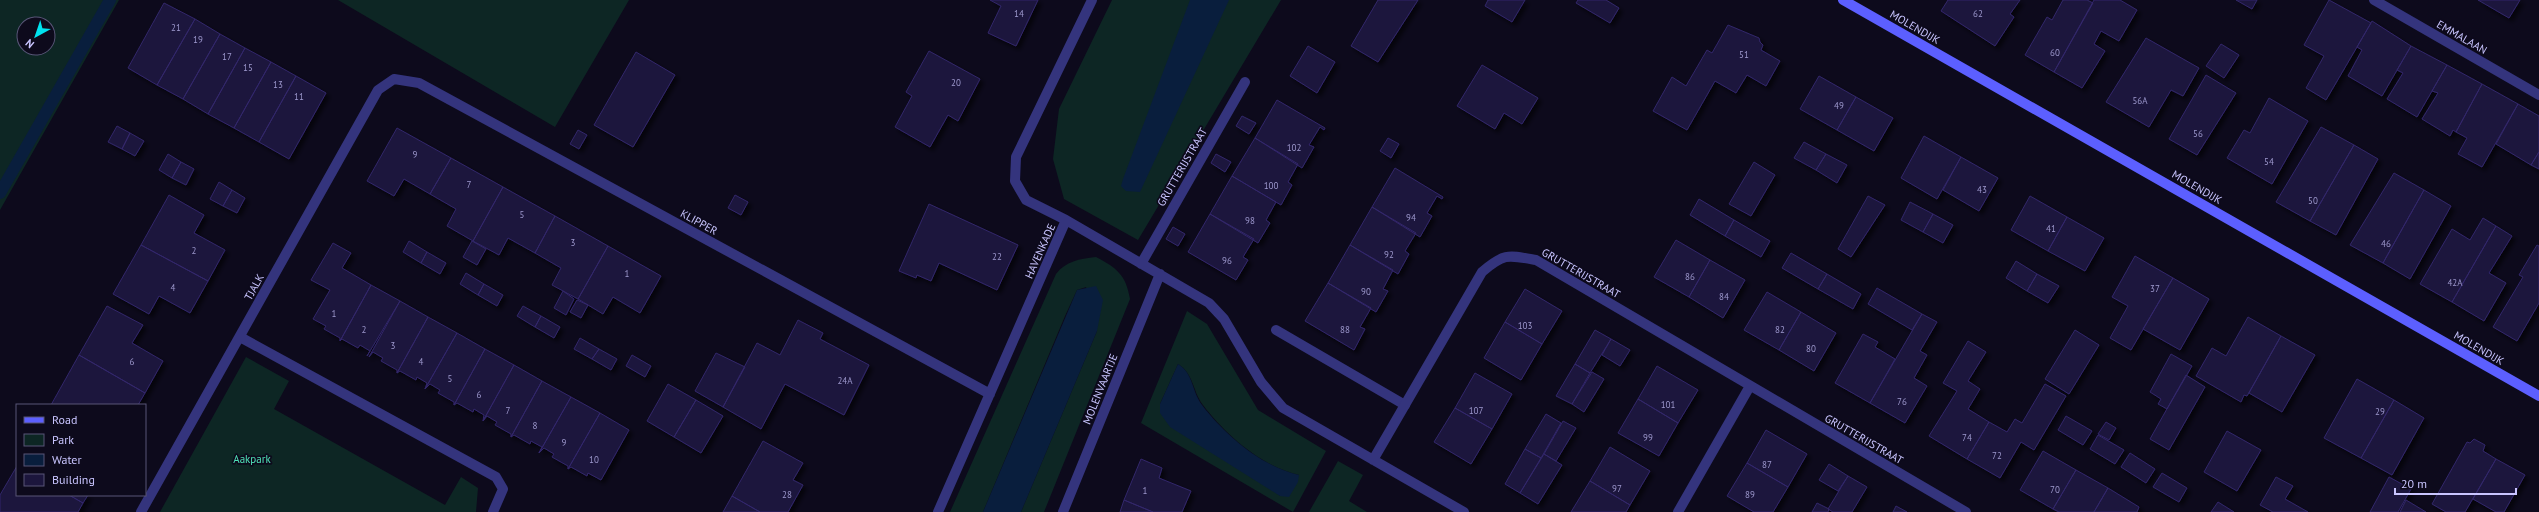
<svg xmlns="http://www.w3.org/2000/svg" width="2539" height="512" viewBox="0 0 2539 512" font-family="'PT Sans',sans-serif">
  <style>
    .green { fill: #0d2624; fill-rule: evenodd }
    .water { fill: #091e3d }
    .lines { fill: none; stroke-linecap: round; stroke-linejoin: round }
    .stream { stroke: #091e3d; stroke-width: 12 }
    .building { fill: #1c163d; stroke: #32276a; filter: url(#shadow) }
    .lane { stroke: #34347d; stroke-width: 10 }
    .street { stroke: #34347d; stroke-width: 10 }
    .secondary { stroke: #5c5fff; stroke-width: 10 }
    .labels { text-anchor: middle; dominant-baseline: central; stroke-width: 3.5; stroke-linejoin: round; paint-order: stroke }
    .number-label { font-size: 9px; fill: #9e99ce }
    .street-label { font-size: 11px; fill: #c9c5ff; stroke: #0d0a1c }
    .park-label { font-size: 11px; fill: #4fe2b7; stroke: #0d0a1c }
  </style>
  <defs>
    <filter id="shadow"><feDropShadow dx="3.5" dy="3.5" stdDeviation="2" flood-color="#0009"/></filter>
  </defs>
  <rect width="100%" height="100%" fill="#0d0a1c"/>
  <path class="green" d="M0,0H119L0,210ZM24,24H48V48H24Z
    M338,0H629L555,127Z
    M1112,0H1281L1138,240L1064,199L1053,159L1059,109Z
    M1096,257C1117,268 1126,275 1130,299L1044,512H1021L1097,331L1086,287L1077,290L1065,316L983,512H950L1056,274C1066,261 1079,259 1096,257Z
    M1187,311L1207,324L1258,410L1326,451L1293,512L1141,423ZM1178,364C1194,374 1192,390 1203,405C1225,434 1262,467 1299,475L1280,496L1160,404Z
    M246,357L289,381L274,409L445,505L461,477L478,488L476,512H160Z
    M1338,461L1363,475L1349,501L1367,512H1309Z"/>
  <path class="water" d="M1190,0H1229L1140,192L1126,191L1121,186L1123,179Z
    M1096,286L1103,300L1097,331L1021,512H983L1077,290Z
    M1178,364C1194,374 1191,390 1202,405C1224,434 1262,467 1299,475L1298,482L1289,497L1280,496L1170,427L1160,413V404Z"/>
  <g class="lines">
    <path class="stream" d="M0,193L110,0"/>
  </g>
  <path class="building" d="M990,0H1038L1016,46L988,33L1001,6Z
    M1378,0H1418L1378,62L1351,46Z
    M1488,0H1525L1512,22L1485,6Z
    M1578,0H1606L1619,8L1610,23L1576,3Z
    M1948,0H2020L2010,14L2014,17L1995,46L1941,11Z
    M2063,0H2087L2093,3L2054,72L2025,55L2047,17L2052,20Z
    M2094,0H2120L2137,10L2119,41L2101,31L2094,44L2105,51L2082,88L2054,72Z
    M2236,0H2257L2252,9Z
    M2329,0L2371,23L2326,100L2306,88L2324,56L2304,45Z
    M2478,0H2520L2509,18Z
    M164,3L195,19L157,85L128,68Z
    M195,19L220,34L183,99L157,85Z
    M2372,21L2411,46L2382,96L2348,76L2362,50L2357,47Z
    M1728,25L1759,38L1760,42L1763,45L1761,50L1780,61L1766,86L1747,75L1736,93L1715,81L1687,130L1653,111L1672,77L1686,86L1707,50L1712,53Z
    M220,34L245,48L208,114L183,99Z
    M2146,38L2199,68L2183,96L2171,90L2149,127L2106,102Z
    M2221,44L2239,55L2224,78L2206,66Z
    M1308,46L1335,62L1317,93L1290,76Z
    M2411,46L2447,65L2417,117L2387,99L2403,73L2397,70Z
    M245,48L271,62L234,128L208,114Z
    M929,51L980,79L958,121L948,115L930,147L895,127L912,96L906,92Z
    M636,52L675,75L633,147L594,125Z
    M271,62L296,76L259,142L234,128Z
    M1482,65L1538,98L1522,124L1504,113L1495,129L1457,106Z
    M2447,65L2482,84L2456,132L2453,130L2450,136L2422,119L2438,93L2432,91Z
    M2206,75L2236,93L2197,155L2169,139Z
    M296,76L326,93L289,159L259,142Z
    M1819,76L1856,97L1837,130L1800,109Z
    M2482,84L2518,104L2482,167L2458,154L2467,138L2456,132Z
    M1856,97L1893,118L1874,151L1837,130Z
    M2269,98L2308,121L2272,184L2227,158L2244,130L2250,133Z
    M1277,100L1325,128L1324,130L1320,127L1309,145L1314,147L1302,168L1255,138Z
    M2518,104L2539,116V152L2531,165L2496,144Z
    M1242,116L1256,123L1249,134L1236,126Z
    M117,126L130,133L122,149L108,142Z
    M2321,127L2354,145L2310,221L2276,202Z
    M397,128L451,158L430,194L404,179L394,196L367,181Z
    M578,130L587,135L579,149L570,144Z
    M130,133L144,141L135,156L122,149Z
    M1924,136L1961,157L1937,199L1901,178Z
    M1255,138L1298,164L1288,182L1292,185L1281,205L1232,176Z
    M1388,138L1399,144L1391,158L1380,151Z
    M1804,142L1826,154L1816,170L1794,158Z
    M2354,145L2378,159L2336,235L2310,221Z
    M2539,152V169L2531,165Z
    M168,154L181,162L172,178L159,170Z
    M1216,154L1231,162L1225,172L1211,163Z
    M1826,154L1847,165L1837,183L1816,170Z
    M1961,157L1998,178L1979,211L1943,190Z
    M451,158L503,187L473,241L447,226L456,209L430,194Z
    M181,162L194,169L186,185L172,178Z
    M1754,162L1775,175L1751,216L1729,204Z
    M1395,168L1443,197L1442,199L1437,196L1427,213L1432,216L1420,237L1372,207Z
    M2394,173L2424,190L2383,263L2350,245Z
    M1232,176L1276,202L1266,220L1270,223L1258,243L1210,214Z
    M219,182L232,190L223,206L210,199Z
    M503,187L555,216L535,253L508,238L499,255L473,241Z
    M232,190L245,198L237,213L223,206Z
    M2424,190L2451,206L2410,279L2383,263Z
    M169,195L204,215L194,233L225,250L208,281L141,245Z
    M735,195L748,202L741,215L728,208Z
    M1868,196L1885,205L1851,257L1838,249Z
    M2030,196L2067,217L2048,251L2011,230Z
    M1699,199L1734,220L1725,236L1690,215Z
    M1910,202L1933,214L1923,232L1901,220Z
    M929,204L1018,245L997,290L939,263L931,281L917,275L916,278L899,271Z
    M1372,207L1416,233L1405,251L1409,254L1398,274L1350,245Z
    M1210,214L1254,239L1243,257L1248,260L1236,280L1188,252Z
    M1933,214L1953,225L1943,243L1923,232Z
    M555,216L608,246L578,299L552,285L561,268L535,253Z
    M2067,217L2104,238L2085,271L2048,251Z
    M2483,218L2496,226L2452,302L2420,284L2452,229L2470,240Z
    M1734,220L1770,241L1761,257L1725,236Z
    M2496,226L2512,236L2489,273L2506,283L2484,321L2452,302Z
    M1173,227L1185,234L1178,246L1166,239Z
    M1676,240L1710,260L1689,297L1654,277Z
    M409,241L427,252L421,263L403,252Z
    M472,241L486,249L477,265L463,257Z
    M333,243L351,253L342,268L371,285L340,341V338L324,329L326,326L313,319L330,290L311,280Z
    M141,245L208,281L190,313L159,296L149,314L113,294Z
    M1350,245L1393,270L1383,289L1388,291L1376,312L1328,283Z
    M2537,245L2539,246V303L2517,341L2493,327L2523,277L2519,275Z
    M608,246L661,276L640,313L613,297L603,314L578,299Z
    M427,252L446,263L440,274L421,263Z
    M1791,253L1827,274L1818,289L1782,268Z
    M2135,256L2173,278L2131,350L2110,338L2128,306L2112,297Z
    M1710,260L1745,280L1723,318L1689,297Z
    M2016,261L2037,274L2027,291L2006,278Z
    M466,273L484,284L478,295L460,284Z
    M1827,274L1861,294L1853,309L1818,289Z
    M2037,274L2059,286L2048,303L2027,291Z
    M2173,278L2209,299L2180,350L2143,329Z
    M1328,283L1371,308L1360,327L1365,329L1354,350L1305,321Z
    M484,284L503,295L497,306L478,295Z
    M371,285L400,301L367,356L370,351L360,345L358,348L342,339L340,341Z
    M1877,288L1922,314L1912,330L1868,304Z
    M1525,289L1562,311L1542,344L1505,322Z
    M563,291L574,299L566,315L554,308Z
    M1767,292L1801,312L1779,350L1744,330Z
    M577,300L588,305L581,318L570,312Z
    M400,301L428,317L397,373V370L381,361L383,358L373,352L369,357Z
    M107,306L143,325L132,343L163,361L145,393L79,355Z
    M523,306L541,316L535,327L517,316Z
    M1801,312L1836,333L1814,371L1779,350Z
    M1922,314L1937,322L1920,351L1927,355L1914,378L1927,386L1905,423L1870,403Z
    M541,316L560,327L554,338L535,327Z
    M428,317L457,333L425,389L427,383L417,377L416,380L400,371L397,373Z
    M2248,317L2281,336L2247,396L2244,395L2241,402L2196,376L2212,348L2226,356Z
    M798,320L823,333L820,339L869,365L844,415L785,384L761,429L723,407L757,343L780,355Z
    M1505,322L1542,344L1521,380L1484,358Z
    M1595,330L1611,339L1590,373L1575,364Z
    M2075,330L2099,345L2069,394L2045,379Z
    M457,333L485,349L454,405V402L438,393L440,390L430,384L425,389Z
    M1863,334L1878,342L1875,347L1895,359L1870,403L1835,383Z
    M2281,336L2315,355L2282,412L2249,393Z
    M580,338L599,349L592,359L574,349Z
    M1611,339L1630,350L1620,366L1602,355Z
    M1968,341L1986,352L1968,381L1980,389L1968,409L1989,422L1967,459L1929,436L1957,391L1943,383Z
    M485,349L514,365L483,421L484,415L474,409L473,412L457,403L454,405Z
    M599,349L617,359L611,370L592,359Z
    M716,353L745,367L723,407L695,391Z
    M2171,354L2192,366L2167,409L2158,404L2161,399L2150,392Z
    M79,355L145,393L138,405H51Z
    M632,355L651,366L645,377L626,366Z
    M1575,364L1590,373L1572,404L1556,396Z
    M514,365L542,381L511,437V434L495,425L497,422L487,416L483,421Z
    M1657,366L1698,390L1678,423L1638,399Z
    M1592,372L1604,379L1584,412L1572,404Z
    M1475,373L1512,394L1492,429L1455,408Z
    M2186,375L2205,387L2169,450L2150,439Z
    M2357,379L2394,400L2361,458L2324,438Z
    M542,381L571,397L539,453L542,447L531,441L530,444L514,435L511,437Z
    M668,384L696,400L674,437L647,421Z
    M2045,384L2066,396L2034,450L2021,442L2000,478L1967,459L1989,422L2007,432L2015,419L2022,423Z
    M571,397L600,413L568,469V466L552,457L554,454L544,448L539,453Z
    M1638,399L1678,423L1659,456L1618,433Z
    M696,400L723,416L701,453L674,437Z
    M2394,400L2424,418L2392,475L2361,458Z
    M1455,408L1492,429L1471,464L1434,442Z
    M600,413L629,430L601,480L588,473L587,476L571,467L568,469Z
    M1546,414L1561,423L1541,458L1525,449Z
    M2066,416L2092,431L2083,445L2058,430Z
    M1563,421L1576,428L1556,461L1544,454Z
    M2106,422L2116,428L2109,440L2098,434Z
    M1766,430L1807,454L1788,487L1747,463Z
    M2227,431L2261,450L2237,491L2204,472Z
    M2098,435L2124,450L2115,464L2090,449Z
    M2474,439L2485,445L2483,451L2496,459L2465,512H2446L2432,504L2467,442L2470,443Z
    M763,441L803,463L793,480L803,485L788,512H760L732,496Z
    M1610,447L1650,471L1630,505L1590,481Z
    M1525,449L1541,458L1520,493L1505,484Z
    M2043,451L2076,470L2053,509L2020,490Z
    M2130,453L2155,469L2146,483L2121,467Z
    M1544,454L1562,465L1538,504L1520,493Z
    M1141,459L1162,468L1159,478L1191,491L1182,512H1153L1124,500Z
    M2496,459L2525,475L2504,512H2496L2473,499Z
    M1747,463L1788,487L1773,512H1754L1727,496Z
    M1829,464L1848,476L1838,491L1819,480Z
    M17,466V495H69L83,503L78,512H0V495Z
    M2076,470L2108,488L2094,512H2059L2053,509Z
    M2162,473L2187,488L2179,502L2153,487Z
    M1848,476L1867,487L1852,512H1833L1828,509Z
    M2276,477L2293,486L2285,499L2308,512H2273L2260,505Z
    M2389,477L2411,489L2398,512H2370Z
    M1590,481L1630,505L1626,512H1571Z
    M2108,488L2139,507L2137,512H2094Z
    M69,495H88L83,503Z
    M732,496L760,512H723Z
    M1124,500L1153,512H1120Z
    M2406,500L2426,512H2400Z
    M2218,502L2234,512H2211Z
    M1817,503L1829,509L1828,512H1812Z
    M1896,506L1907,512H1893Z"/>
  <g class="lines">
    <path class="lane" d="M1276,330L1405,405"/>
    <path class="street" d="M2374,0L2539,95
      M1066,220L1209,303L1224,319L1261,382L1283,408L1464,512
      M1141,264L1245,82
      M240,337L496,477L503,489L493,512
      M1373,460L1482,272C1504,253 1508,255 1536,260L1966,512
      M141,512L378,90L394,79L419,83L990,394
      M938,512L1066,220L1026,200L1015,181L1016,157L1092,0
      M1063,512L1160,274
      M1678,512L1750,386"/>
    <path class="secondary" d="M1843,0L2539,396"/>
  </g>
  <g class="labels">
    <g class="number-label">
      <text x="1019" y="13">14</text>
      <text x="1978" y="13">62</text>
      <text x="176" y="27">21</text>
      <text x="198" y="39">19</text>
      <text x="2055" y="52">60</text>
      <text x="1744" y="54">51</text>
      <text x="227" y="56">17</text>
      <text x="248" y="67">15</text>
      <text x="956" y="82">20</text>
      <text x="278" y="84">13</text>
      <text x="299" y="96">11</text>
      <text x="2140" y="100">56A</text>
      <text x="1839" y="105">49</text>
      <text x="2198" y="133">56</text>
      <text x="1294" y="147">102</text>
      <text x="415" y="154">9</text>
      <text x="2269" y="161">54</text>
      <text x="469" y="184">7</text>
      <text x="1271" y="185">100</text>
      <text x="1982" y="189">43</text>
      <text x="2313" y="200">50</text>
      <text x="522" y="214">5</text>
      <text x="1411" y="217">94</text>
      <text x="1250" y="220">98</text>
      <text x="2051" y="228">41</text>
      <text x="573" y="242">3</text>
      <text x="2386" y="243">46</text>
      <text x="194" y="250">2</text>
      <text x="1389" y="254">92</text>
      <text x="997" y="256">22</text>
      <text x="1227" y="260">96</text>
      <text x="627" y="273">1</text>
      <text x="1690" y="276">86</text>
      <text x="2455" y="282">42A</text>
      <text x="173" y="287">4</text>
      <text x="2155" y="288">37</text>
      <text x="1366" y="291">90</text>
      <text x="1724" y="296">84</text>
      <text x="334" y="313">1</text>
      <text x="1525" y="325">103</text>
      <text x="364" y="329">2</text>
      <text x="1345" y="329">88</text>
      <text x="1780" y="329">82</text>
      <text x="393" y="345">3</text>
      <text x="1811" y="348">80</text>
      <text x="132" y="361">6</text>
      <text x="421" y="361">4</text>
      <text x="450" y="378">5</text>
      <text x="845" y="380">24A</text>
      <text x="479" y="394">6</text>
      <text x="1902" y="401">76</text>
      <text x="1668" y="404">101</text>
      <text x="508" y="410">7</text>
      <text x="1476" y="410">107</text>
      <text x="2380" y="411">29</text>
      <text x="535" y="425">8</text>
      <text x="1648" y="437">99</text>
      <text x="1967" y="437">74</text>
      <text x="564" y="442">9</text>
      <text x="1997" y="455">72</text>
      <text x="594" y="459">10</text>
      <text x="1767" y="464">87</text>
      <text x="1617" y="488">97</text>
      <text x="2055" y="489">70</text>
      <text x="1145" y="490">1</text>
      <text x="787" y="494">28</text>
      <text x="1750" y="494">89</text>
    </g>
    <g class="street-label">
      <text transform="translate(1915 27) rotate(30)">MOLENDIJK</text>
      <text transform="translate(2462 37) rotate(30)">EMMALAAN</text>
      <text transform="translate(1182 167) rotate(-60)">GRUTTERIJSTRAAT</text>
      <text transform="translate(2197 187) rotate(30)">MOLENDIJK</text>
      <text transform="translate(699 222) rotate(29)">KLIPPER</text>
      <text transform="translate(1040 251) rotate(-66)">HAVENKADE</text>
      <text transform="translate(1581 273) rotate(30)">GRUTTERIJSTRAAT</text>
      <text transform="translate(254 287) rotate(-61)">TJALK</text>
      <text transform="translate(2479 348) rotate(30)">MOLENDIJK</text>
      <text transform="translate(1100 389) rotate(-68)">MOLENVAARTJE</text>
      <text transform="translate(1864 439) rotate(30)">GRUTTERIJSTRAAT</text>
    </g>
    <g class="park-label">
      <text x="252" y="459">Aakpark</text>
    </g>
  </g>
  <rect x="16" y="404" width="130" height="92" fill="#0d0a1c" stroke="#585577"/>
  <rect x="24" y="417" width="20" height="6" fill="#5c5fff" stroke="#585577"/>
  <text x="52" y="424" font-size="12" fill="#c9c5ff">Road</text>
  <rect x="24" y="434" width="20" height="12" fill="#0d2624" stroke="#585577"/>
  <text x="52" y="444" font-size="12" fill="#c9c5ff">Park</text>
  <rect x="24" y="454" width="20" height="12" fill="#091e3d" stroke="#585577"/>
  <text x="52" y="464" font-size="12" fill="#c9c5ff">Water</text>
  <rect x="24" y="474" width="20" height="12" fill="#1c163d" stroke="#585577"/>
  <text x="52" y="484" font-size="12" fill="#c9c5ff">Building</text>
  <g transform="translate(36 36) rotate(220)"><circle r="19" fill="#0d0a1c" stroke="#585577"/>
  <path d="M0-3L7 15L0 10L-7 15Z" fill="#00e2f0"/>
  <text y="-6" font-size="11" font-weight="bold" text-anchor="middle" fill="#c9c5ff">N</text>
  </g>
  <path d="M2395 488v6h121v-6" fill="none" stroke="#c9c5ff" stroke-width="2"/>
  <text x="2401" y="488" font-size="12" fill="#c9c5ff" stroke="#0d0a1c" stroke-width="3" paint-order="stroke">20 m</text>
</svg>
